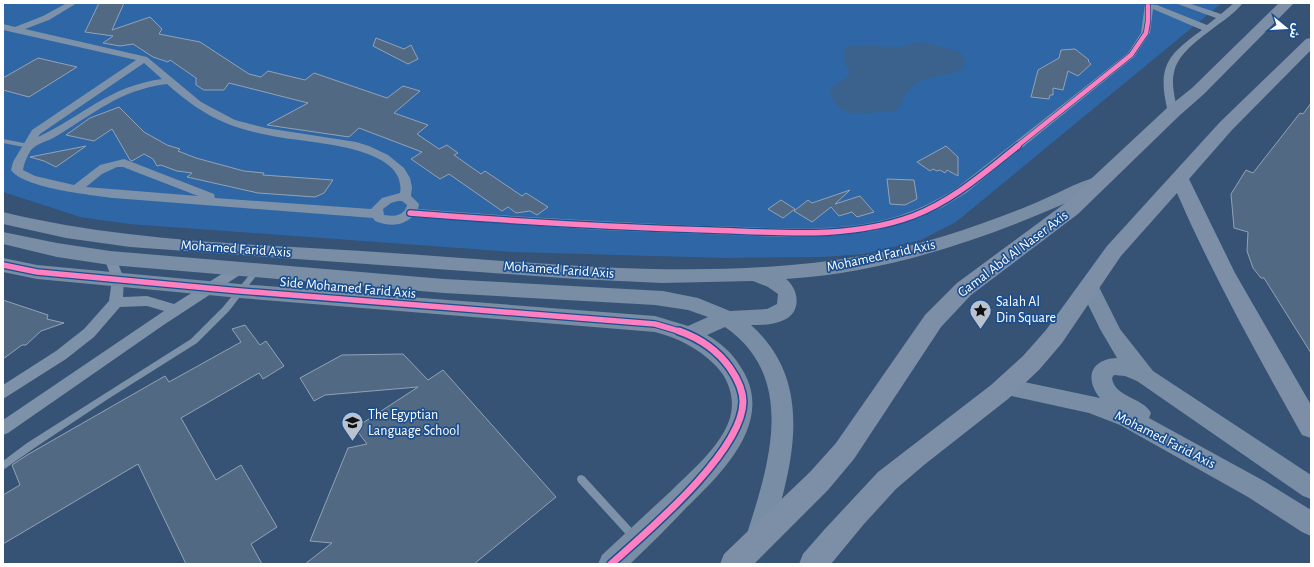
<svg xmlns="http://www.w3.org/2000/svg" width="1314" height="567" viewBox="0 0 1314 567" font-family="'Alegreya Sans','Noto Sans Arabic',sans-serif">
  <style>
    .green { fill: #2f66a5 }
    .water { fill: #3b618d }
    .building { fill: #526984; stroke: #92a2b6 }
    .lines { fill: none; stroke-linecap: round; stroke-linejoin: round }
    .lane { fill: #7d92a8; fill-rule: evenodd }
    .street { fill: #7d92a8; fill-rule: evenodd }
    .secondary { fill: #798da4; fill-rule: evenodd }
    .primary { fill: #7d8ea7; fill-rule: evenodd }
    .cycleway-far2-casing { stroke: #1b4f8f; stroke-width: 6 }
    .cycleway-far1-casing { stroke: #1b4f8f; stroke-width: 8 }
    .cycleway-casing { stroke: #1b4f8f; stroke-width: 10 }
    .cycleway-far2 { stroke: #ff80c0; stroke-width: 4.5 }
    .cycleway-far1 { stroke: #ff80c0; stroke-width: 5.5 }
    .cycleway { stroke: #ff80c0; stroke-width: 7 }
    .labels { text-anchor: middle; dominant-baseline: central; stroke-width: 3.5; stroke-linejoin: round; paint-order: stroke }
    .street-label { font-size: 14px; fill: #fff; stroke: #1b4f8f }
    .poi-label { font-size: 14px; fill: #fff; stroke: #1b4f8f; text-anchor: start }
  </style>
  <rect width="100%" height="100%" fill="#365274"/>
  <path class="green" d="M3,3H1222L956,222L921,240L864,254L822,257L725,258L513,252L129,224L80,217L3,192Z"/>
  <path class="water" d="M923,42L960,52L965,61L962,70C943,78 924,74 909,90C903,96 902,105 896,111L853,114L838,108L829,92L836,84L848,77L849,71L844,61V49L853,45L899,47Z"/>
  <path class="building" d="M99,3H124L112,30L150,17L162,29L159,34L200,42L249,74L261,77L268,71L305,80L314,73L387,98L403,86L420,91L394,113L428,125L417,134L439,149L447,145L458,153L454,155L481,174L485,171L522,196L526,193L548,207L537,215L530,211L516,213L508,207L502,211L449,174L440,179L411,159L422,152L359,128L349,137L267,125L308,103L229,83L224,90H204L196,85V78L170,60L168,62L153,57L133,44L120,46L103,43L113,36L85,32Z
    M376,38L404,49L411,45L418,59L408,64L373,46Z
    M1075,49L1089,60L1088,61L1091,64L1078,76L1068,71L1063,90L1053,88V95H1050L1049,99L1031,97L1038,70L1059,58L1061,50Z
    M38,58L77,67L29,97L3,90V78Z
    M1311,103V353L1264,278H1261L1253,268L1247,251L1248,232L1234,228L1231,194L1246,170L1253,173L1300,113L1303,114Z
    M119,107L144,132L167,145L180,149L178,151L196,158L244,171L264,173L263,175L333,180L324,193L315,197L258,193L187,177L192,173L177,171L161,165L157,166L153,159L144,154L132,161L130,160L112,129L94,141L66,135L90,118Z
    M86,146L56,167L44,161L30,157Z
    M946,146L958,157V176L947,170L945,173L940,170L937,171L933,169L930,171L917,162Z
    M887,179L914,180L917,199L905,205L890,204Z
    M850,190L835,204L860,196L874,212L857,217L852,212L839,216L831,207L812,222L794,211L808,200L812,203Z
    M781,200L795,209L783,218L768,209Z
    M3,300L48,315L47,319L64,323L41,331L26,345H22L3,359Z
    M245,325L260,345L266,341L284,366L263,379L259,373L181,418L216,480L241,465L277,527L251,544L262,564H186L138,464L3,544V495L20,485L12,465L27,455L165,376L169,382L241,342L232,329Z
    M403,354L428,380L443,370L556,497L474,564H305L332,543L310,541L348,448L367,444L355,428L418,387L325,395L314,401L300,378L342,355Z"/>
  <g class="lines">
    <path class="lane" d="M3,139L29,144L32,146L29,148L3,143Z
      M257,267L259,268L260,270L259,272L229,311L197,343L108,399L33,449L3,470V461L27,443L191,339L223,307L255,268Z
      M581,475L584,476L637,534L639,537L637,540L634,542L631,540L578,482L577,479L578,476Z"/>
    <path class="street" d="M67,3H77L49,20L25,29L147,57L201,102L235,120L266,128L356,142L369,146L388,155L404,168L410,178L412,187L411,196L419,204L418,209C514,217 611,222 708,226C763,227 820,233 875,222C905,216 932,204 958,187L1128,53L1141,33L1145,4L1157,5L1207,25L1216,18L1175,3H1188L1221,14L1234,3H1243C1225,25 1180,44 1174,72C1171,85 1175,99 1178,112L1177,114H1169L1168,112C1157,67 1166,56 1202,30L1153,9L1150,33L1134,57L966,193L943,207L919,218L875,231L829,236L783,237L600,230L412,217C401,227 388,226 375,221L373,218L113,198C91,195 23,188 11,170L13,162L32,130L136,60L3,30V24L15,27L43,16ZM144,63L162,79C109,86 83,116 38,137L40,134ZM167,84C185,100 205,115 228,124C246,131 265,135 284,138C313,143 408,147 400,193L382,198L371,209L215,198L214,194L124,159L100,165L74,185L35,176L23,170C24,163 27,156 31,150C36,144 48,141 55,137C94,114 119,90 167,84ZM117,167H123L198,196L86,187L102,174ZM398,201H402L407,205C404,216 394,217 384,215L383,209L391,203Z
      M110,253L114,255L116,258L124,279L123,297L147,296L174,304L236,265H246L247,268L246,271L165,324L8,433L3,435V420L164,311L147,306L120,307L94,337L66,359L3,399V385L56,351L84,329L109,301L112,279L104,258L106,255Z"/>
    <path class="secondary" d="M1100,176L1106,177L1108,181L1106,185C1005,232 898,272 786,279C799,289 802,312 784,320C774,325 762,325 751,325C805,373 798,439 781,502C776,518 772,534 766,549L757,552L748,549L745,540C767,470 800,379 725,327L707,335C721,343 732,353 740,366C777,420 723,472 686,508C668,527 649,546 630,564H598L602,555C625,534 648,512 671,491C691,471 719,448 729,421C736,401 730,380 715,365C698,348 678,338 655,332L240,298L37,279L3,272V258L37,265L240,284L655,316L688,326L708,317L688,310L655,305L444,293L110,265L57,257L3,244V232L57,243L110,251L444,279L663,291L698,298L730,311L767,309L777,304L778,294L768,287L753,281L662,283L576,279L130,247L66,238L3,224V212C130,243 263,244 392,253C550,263 711,283 867,255C922,245 976,227 1028,206C1052,197 1075,182 1100,176Z
      M1089,279L1096,281L1120,329L1153,371L1311,475V499L1303,496L1137,381L1125,376L1114,375L1112,378C1114,397 1144,398 1151,413L1149,418L1264,481L1311,510V536L1302,532L1248,497L1120,425L1089,413L998,393L995,387L998,381L1006,378L1100,398C1084,378 1091,359 1117,358L1100,329L1079,286L1082,281Z"/>
    <path class="primary" d="M1279,3H1294L1204,94L1179,116L1078,214L971,295L941,327L854,459L828,490L754,564H720L724,554L810,472L836,443L925,315L957,283L1064,204L1167,108L1192,88Z
      M1311,38V50L1232,130L1189,179L1235,273L1311,405V438L1302,435C1258,356 1213,276 1177,193L1121,256L1062,343L1039,370L1008,399L924,465L896,489L864,524L831,564H799L803,554L824,530L878,472L991,385L1023,356L1046,330L1107,246L1220,122L1306,39Z"/>
    <defs>
      <path id="cycleway-far2" d="M1016,147L1131,55L1146,33L1148,21V6"/>
      <path id="cycleway-far1" d="M410,213C509,221 609,227 708,230C776,232 848,240 913,216C953,201 985,172 1018,146
        M3,265L37,272L240,291L655,324L682,332"/>
      <path id="cycleway" d="M611,564C648,531 742,452 743,402C743,389 737,378 730,368C718,351 699,338 679,331"/>
    </defs>
    <use href="#cycleway-far2" class="cycleway-far2-casing"/>
    <use href="#cycleway-far1" class="cycleway-far1-casing"/>
    <use href="#cycleway" class="cycleway-casing"/>
    <use href="#cycleway-far2" class="cycleway-far2"/>
    <use href="#cycleway-far1" class="cycleway-far1"/>
    <use href="#cycleway" class="cycleway"/>
  </g>
  <defs>
    <symbol id="sight-pin" viewBox="-11 -11 22 30"><path d="M0 17L-7.5 6A9.5 9.5 0 1 1 7.5 6Z" fill="#b9c2ce" stroke="#1b4f8f"/><path d="M0-6L1.8-2.2L6-1.7L2.9 1.2L3.7 5.4L0 3.3L-3.7 5.4L-2.9 1.2L-6-1.7L-1.8-2.2Z" fill="#111"/></symbol>
    <symbol id="school-pin" viewBox="-11 -11 22 30"><path d="M0 17L-7.5 6A9.5 9.5 0 1 1 7.5 6Z" fill="#b9c2ce" stroke="#1b4f8f"/><path d="M0-5L7-2L0 1L-7-2ZM-4 1L0 2.5L4 1V4Q0 6-4 4Z" fill="#111"/></symbol>
  </defs>
  <g fill-rule="evenodd">
    <use href="#sight-pin" x="968" y="298" width="25" height="34"/>
    <use href="#school-pin" x="340" y="410" width="25" height="34"/>
  </g>
  <g class="labels">
    <g class="street-label">
      <text transform="translate(236 249) rotate(4)">Mohamed Farid Axis</text>
      <text transform="translate(1013 254) rotate(-37)">Gamal Abd Al Naser Axis</text>
      <text transform="translate(881 256) rotate(-12)">Mohamed Farid Axis</text>
      <text transform="translate(559 270) rotate(4)">Mohamed Farid Axis</text>
      <text transform="translate(348 288) rotate(5)">Side Mohamed Farid Axis</text>
      <text transform="translate(1165 440) rotate(27)">Mohamed Farid Axis</text>
    </g>
    <g class="poi-label">
      <text x="996" y="302">Salah Al<tspan x="996" dy="16">Din Square</tspan></text>
      <text x="368" y="415">The Egyptian<tspan x="368" dy="16">Language School</tspan></text>
    </g>
  </g>
  <rect width="1314" height="567" fill="none" stroke="#ffffff" stroke-width="8"/>
  <g transform="translate(1286 28) rotate(108)" stroke="#1b4f8f" stroke-width="3" paint-order="stroke">
  <path d="M0-3L7 15L0 10L-7 15Z" fill="#ffffff"/>
  <text y="-6" font-size="11" font-weight="bold" text-anchor="middle" fill="#ffffff">ش</text>
  </g>
</svg>
